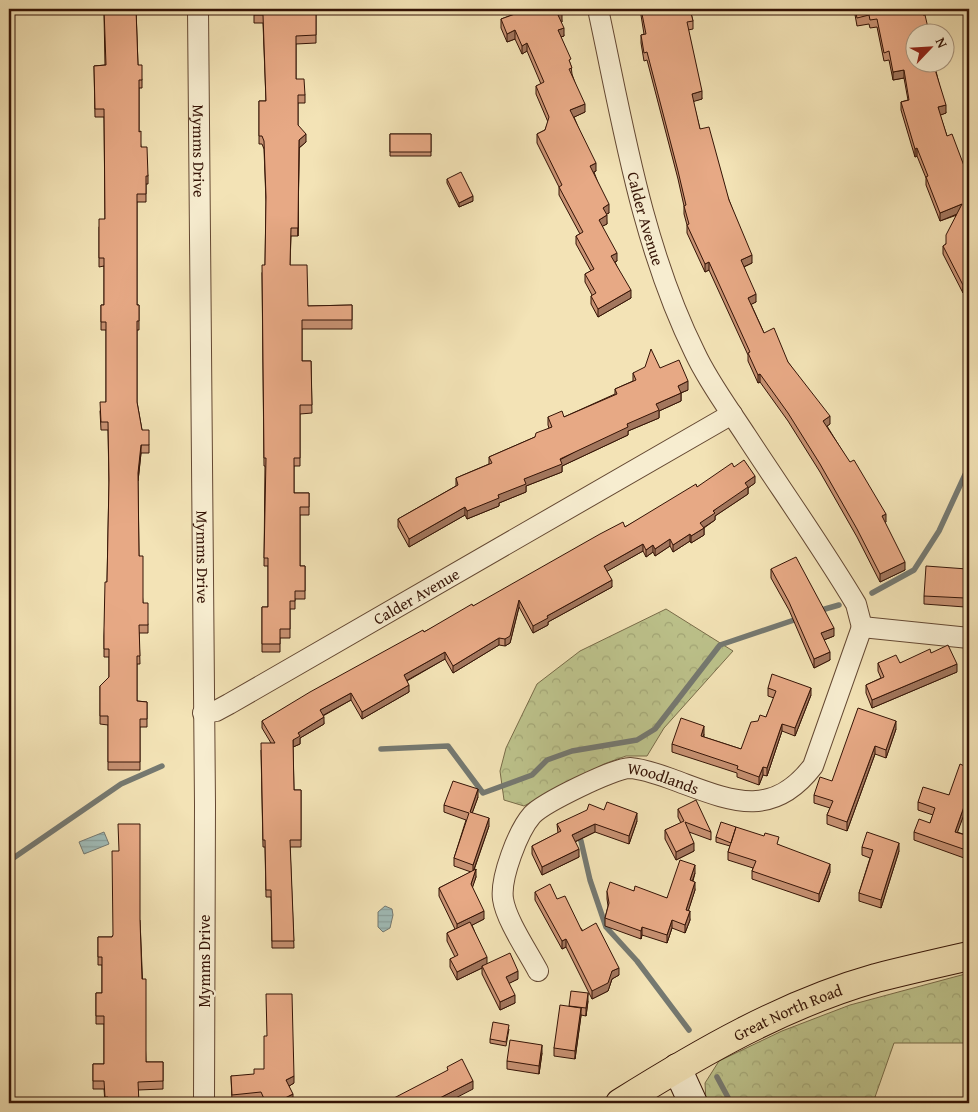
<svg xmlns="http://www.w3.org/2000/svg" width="978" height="1112" viewBox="0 0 978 1112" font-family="'Gentium Book Plus',serif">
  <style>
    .forest { fill: url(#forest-crowns); stroke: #796c49 }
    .water { fill: url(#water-rules); stroke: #757971 }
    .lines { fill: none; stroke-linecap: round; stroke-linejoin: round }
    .stream { stroke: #757971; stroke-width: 5.5 }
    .street-casing { stroke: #644832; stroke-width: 22 }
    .secondary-casing { stroke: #351406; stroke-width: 30 }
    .primary-casing { stroke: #351406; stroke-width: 30 }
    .street { stroke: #f7edd0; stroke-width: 20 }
    .secondary { stroke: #f7edd0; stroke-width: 28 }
    .primary { stroke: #f3e3b6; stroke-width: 28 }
    .wall { fill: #c79172; stroke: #351406 }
    .shaded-wall { fill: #a2765d; stroke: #351406 }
    .building { fill: #e7a985; stroke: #351406 }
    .labels { text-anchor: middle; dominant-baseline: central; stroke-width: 4.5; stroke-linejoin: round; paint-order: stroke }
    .street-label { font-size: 16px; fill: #351406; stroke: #f7edd0 }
  </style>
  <defs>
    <pattern id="forest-crowns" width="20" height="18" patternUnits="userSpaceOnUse" patternTransform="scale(1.25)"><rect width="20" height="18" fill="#bdc38c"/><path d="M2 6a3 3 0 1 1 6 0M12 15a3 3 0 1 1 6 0" fill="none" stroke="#a3a777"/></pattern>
    <pattern id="water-rules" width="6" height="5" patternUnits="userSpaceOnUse" patternTransform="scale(1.25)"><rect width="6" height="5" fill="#a0bcb8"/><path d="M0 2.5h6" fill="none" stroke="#8aa19d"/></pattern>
  </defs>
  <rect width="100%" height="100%" fill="#f3e3b6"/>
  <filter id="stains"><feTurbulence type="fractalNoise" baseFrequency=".004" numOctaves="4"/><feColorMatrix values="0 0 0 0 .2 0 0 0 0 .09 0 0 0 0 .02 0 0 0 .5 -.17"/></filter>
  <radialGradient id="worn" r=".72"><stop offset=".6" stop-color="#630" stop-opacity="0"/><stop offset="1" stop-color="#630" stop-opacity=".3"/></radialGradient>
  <path class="forest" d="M666,609L733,651L664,728L647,756H626L604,764L524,806L504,800L500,771L506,748L537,684L580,651Z
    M969,973V1043H894L875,1097L877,1103H813L808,1101L795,1103H706L705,1083L719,1061L782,1031L850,1005Z"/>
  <path class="water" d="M104,832L109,844L84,854L79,842Z
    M385,906L392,909L393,915L390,928L383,932L378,927V912Z"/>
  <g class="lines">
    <path class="stream" d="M872,593L914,570L939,531L969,466
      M818,611L839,605
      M381,749L448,746L483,793L532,775L547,760L572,751L637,740L655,729L720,645L800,618
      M577,833L581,841L590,880L606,927L637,961L689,1030
      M9,861L121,784L162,766
      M717,1077L731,1103"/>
    <defs>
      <g id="street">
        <path id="s1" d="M198,9L205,805L204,1103"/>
        <path id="s2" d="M598,9C623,125 642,246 695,353C709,383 729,409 747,437C783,492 822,547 856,604L862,627"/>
        <path d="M862,627L969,638"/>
        <path id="s3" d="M203,713L216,711L229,704L732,414"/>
        <path id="s4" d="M538,971C528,952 506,920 503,899C500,878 518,831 532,815C543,803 614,768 630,768C645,769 660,775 674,780C729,800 771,821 813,766L862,627"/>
      </g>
      <path id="secondary" d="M677,1068L693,1103"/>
      <g id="primary">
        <path id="s5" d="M620,1103C700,1053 784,1004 876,978C907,970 938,963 969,956"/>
      </g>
    </defs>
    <use href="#street" class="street-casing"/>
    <use href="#secondary" class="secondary-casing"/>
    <use href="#primary" class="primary-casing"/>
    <use href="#street" class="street"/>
    <use href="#secondary" class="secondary"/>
    <use href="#primary" class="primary"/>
  </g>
  <path class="wall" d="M94,9H136L138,65L142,80V88H139V132L141,147L148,176V184H146V202H137V305H139V330H137V402L142,430L149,445V453H141L138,481L139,556L143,603L148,625V633H139L140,664H137V701L147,702V727H140V770H108V725L100,724V686L109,677V657H104V636L107,582L109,484L108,430H101L100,411L106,402V330H101V305H104V266L99,267V227L105,219L104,117H95L94,66L105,65L104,14H94Z
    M254,9H316V43L296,44V79L305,95V103H298V125L306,142L299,148L298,236H291L290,265L308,306L352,305V329H302V361H311L312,413L300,414V466H294V493H309V515H300V566H305V599H295V609H290V638H280V652H262V607H268V566H264L265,466H264L262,273L265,265L266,202L264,149L262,144H259V101H266L263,23H254Z
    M511,9H560L562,22H561L564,36L561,37L571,66L572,74L585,112L574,117L596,171L594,172L609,213L606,214L607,224L602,226L617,261L615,262L631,298L598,317L591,304V296L592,295L585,282V274L591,271L576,244V236L580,234L559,195V187L537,143V134L545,130L548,122L536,94V86L541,84L527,51L522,54L515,39L507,42L501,28V19L512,15Z
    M640,9H690L693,21V29L688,30L702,99L693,101L700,129L729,200L752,263L744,267L756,302L751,304L764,333L788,362L830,424L827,426L886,522L885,523L905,570L880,582L857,537L820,472L788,421L760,382L758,383L748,361V355L709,270L705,272L687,233V225L684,214V206L678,179L647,60L644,61L641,43V35L644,34Z
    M854,9H922L936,62V71L946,113L940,115L947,136L969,179L963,293L943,254V246L946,244L957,215L940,221L926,185V178L917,156L915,157L901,110V102L908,100L904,78L893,80L889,60L884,61L877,27L870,28L869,24L857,26Z
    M390,134H431V156H390Z
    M447,179L473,201L459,207L447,183Z
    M660,368L688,390L681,393V401L659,411V418L628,431V435L562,466V472L526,486V492L499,503V506L467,519L465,515L409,547L398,527V519L456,486V478L489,464V457L535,437L549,428L548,425V417H564L615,394V389L633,381V373Z
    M734,467L755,483L748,488V494L715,516V520L704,528V535L691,543L690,541L673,552L670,546L655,556L653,552L646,557L643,551L607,571L612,587L548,622V625L533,633L519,607L510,643L505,646L499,645L453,673L445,659L407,681L409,692L362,719L351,700L323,716L324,724L300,738V744L293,747L294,790H301V847H290L294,948H272L271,897H266L265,847H263L261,750L271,743L262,728V721L424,632L625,527Z
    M771,569L834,636L824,640L830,660L814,668L789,610L771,578Z
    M967,577L965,607L924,604V596Z
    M931,653L957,672L872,708L866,693V685L881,678L878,671V663H900Z
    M768,688L811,695L795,736L782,731L767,776L763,775L759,785L737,777V773L672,752V744L704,734V737L741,749L766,717L774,698L768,696Z
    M969,698V713L967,707V699Z
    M896,729L886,758L875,754L847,831L827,824V815L830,808L814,803V795L832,781Z
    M969,768V810L966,809L957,832L969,836V866L964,865V858L914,840V832L930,823L933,815L918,810V802L949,795Z
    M478,797L472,813L489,826L474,870L476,877L472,887L484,919L472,925L487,964L518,979L509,983L515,1003L500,1010L482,974V968L457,980L450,967V959L455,957L447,941V933L455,929L439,896V888L471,872L454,866V858L466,820L444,812V805Z
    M678,809L711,832V840L689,832L694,851L676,860L665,839V830L681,823L678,817Z
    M637,821L629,844L595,832L575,842L579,857L542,875L532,854V846L558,833L557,824Z
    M716,837L779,845L830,872L819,902L752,879V871L753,868L728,860V852L730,846L716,842Z
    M862,847L899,851L881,908L859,901V893L870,858L862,855Z
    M695,873L693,881L695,890L688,911L690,920L685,933L672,928L667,943L642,935L641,939L605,926V918L608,906L607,899V891H634L667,898Z
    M535,892L557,899L619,975L612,979L608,991L592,999L566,947L562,949L535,900Z
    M140,920L146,1062H163V1089L138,1090L139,1103H105L104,1089H93V1064H104V1024H96V993H102V965H98V937H112L113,935Z
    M588,1001L586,1016L581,1015L575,1059L554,1056V1048L569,1006Z
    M509,1029L506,1046L490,1043V1039Z
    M542,1053L539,1074L507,1069V1061Z
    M231,1076L294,1083L289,1086L293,1102L290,1103H263L261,1099L232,1102Z"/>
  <path class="shaded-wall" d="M562,13V22L558,23V15Z
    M564,28V36L558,38V30Z
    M515,30V39L507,42V34Z
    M527,43V51L522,54V46Z
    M904,70V78L893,80V72Z
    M702,91V99L692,102V94Z
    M585,104V112L570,119V110Z
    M946,105V113L938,116V107Z
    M306,134V142L299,148L298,236L299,140Z
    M917,148V156L915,157V149Z
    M596,163V171L590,174V166Z
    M473,196V201L459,207V203Z
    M609,204V213L603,216V208Z
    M962,204V212L940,221V213Z
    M607,215V224L599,228V220Z
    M617,253V261L611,264V256Z
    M752,255V263L741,268V260Z
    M709,262V270L705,272V264Z
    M969,282V290L963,293V285Z
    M631,290V298L598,317V309Z
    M756,294V302L748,306V298Z
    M760,374V382L758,383V375Z
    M688,381V390L678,394V386Z
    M681,393V401L659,411V418L628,431V435L562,466V472L526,486V492L499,503V506L467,519V511L498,495L524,479L627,424L656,404Z
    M830,416V424L823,429V421Z
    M141,445V453L138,481V473Z
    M755,476V483L748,488V494L715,516V520L700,530V523L745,483Z
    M465,507V515L409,547V539Z
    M886,514V522L882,524V516Z
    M704,528V535L691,543V536Z
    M690,534V541L673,552V545Z
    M670,539V546L655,556V549Z
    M643,544V551L604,573V566Z
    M653,545V552L646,557V550Z
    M905,562V570L880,582V574Z
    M612,580V587L548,622V625L533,633V626L547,616Z
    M519,600V607L510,643L505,646V639Z
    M834,628V636L821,641V633Z
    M499,638V645L453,673V666Z
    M445,652V659L404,682V675Z
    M830,652V660L814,668V659Z
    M957,664V672L872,708V700Z
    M409,685V692L362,719V712Z
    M811,688V695L795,736V728Z
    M351,693V700L320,717V710Z
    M324,717V724L300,738V744L293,747V740L298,733Z
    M896,721V729L886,758V750Z
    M782,724V731L767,776V768Z
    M704,726V734L701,744V736Z
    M875,746V754L847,831V822Z
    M763,767V775L759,785V777Z
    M478,789V797L470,819V812Z
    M966,801V809L955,839V832Z
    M637,813V821L629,844V836Z
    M489,818V826L473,872V865Z
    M595,824V832L572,843V835Z
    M694,843V851L676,860V852Z
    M899,843V851L881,908V900Z
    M579,849V857L542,875V867Z
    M830,864V872L819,902V894Z
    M695,865V873L690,888V880Z
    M476,869V877L471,892V884Z
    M695,882V890L686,918V910Z
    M484,911V919L457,933V924Z
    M690,911V920L685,933V925Z
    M672,920V928L667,943V935Z
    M642,927V935L641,939V931Z
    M566,939V947L562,949V941Z
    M487,957V966H482V968L457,980V972Z
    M619,968V975L612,979L608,991L592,999V991L612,971Z
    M518,971V979L506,985V977Z
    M588,993V1001L586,1016V1008Z
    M515,995V1003L500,1010V1002Z
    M581,1008V1016L575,1059V1051Z
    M542,1045V1053L539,1074V1066Z
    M294,1076V1083L286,1088V1080Z
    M473,1081V1089L446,1103H430Z
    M293,1094V1102L290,1103H275Z"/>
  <path class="building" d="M104,9H136L138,65H142V80H139V132L141,131V147H147L148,176H146V194H137V305H139V321H137V402L142,430H149V445H141L138,473L139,556H143V603H148V625H139L140,656H137V701L147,702V719H140V762H108V716H100V686L109,677V649H104V628L105,582H107L109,480L108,422H101L100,402H106V322H101V305H104V258H99V219H105L104,109H95L94,66L106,65Z
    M254,9H316V35L296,36V79H304L305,95H298V125L306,134L299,140L298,228H291L290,265H307L308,306L352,305V320H302V361H311L312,405H300V458H294V493H309V507H300V566H305V591H295V601H290V629H280V644H262V607H268V558H264L266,458H264L262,265H265L266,197L264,141L262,136H259V101H266L263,15H254Z
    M513,9H560L562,13L558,15L564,28L558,30L571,59L569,60L572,68L569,69L585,104L570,110L596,163L590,166L609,204L603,208L607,215L599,220L617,253L611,256L631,290L598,309L591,296L596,293L585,274L594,269L576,236L583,232L559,187L562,185L537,134L545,130L549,117L536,86L544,82L527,43L522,46L515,30L507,34L501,19L515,14Z
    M641,9H690L693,21L687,22L702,91L692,94L700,129L709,127L729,200L752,255L741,260L756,294L748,298L764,333L774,328L788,362L830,416L823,421L850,462L854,460L886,514L882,516L905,562L880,574L857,529L820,464L788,413L760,374L758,375L748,353L750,352L709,262L705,264L687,225L689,224L684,206L686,205L678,171L647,52L644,53L641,35L646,34Z
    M855,9H922L923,15H925L929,32H916V62H936L933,63L946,105L938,107L947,136L952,134L969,179V282L963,285L943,246L946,244V235L962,204L940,213L926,177L928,176L917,148L915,149L901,102L909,100L904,70L893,72L889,51L884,53L877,19L870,20L869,15L857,18Z
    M390,134H431V152H390Z
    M461,172L473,196L459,203L447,179Z
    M651,349L660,368L679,360L688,381L678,386L681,393L656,404L659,410L627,424L628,427L560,459L562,464L524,479L526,484L498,495L499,498L467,511L465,507L409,539L398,519L458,485L456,478L492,463L489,457L535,437L536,433L552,427L548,417L562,411L564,417L617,394L615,389L636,380L633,373L645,367Z
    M744,460L755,476L745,483L748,487L713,511L715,513L700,523L704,528L691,536L690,534L673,545L670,539L655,549L653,545L646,550L643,544L604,566L612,580L547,616L548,618L533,626L519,600L510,636L505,639L499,638L453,666L445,652L404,675L409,685L362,712L351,693L320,710L324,717L298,733L300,736L293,740L294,790H301V840H290L294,941H272L271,890H266L265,840H263L261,743H275L262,721L310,692L423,630L424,632L472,604L473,606L600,534L623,522L625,527L696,484L697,487L732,463L734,467Z
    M796,557L834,628L821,633L830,652L814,659L789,602L771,569Z
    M926,566L967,569L965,598L924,596Z
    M948,645L957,664L872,700L866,685L884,677L878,663L896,655L900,663L930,649L931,653Z
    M772,674L811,688L795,728L782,724L767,768L763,767L759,777L737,769L738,766L672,744L681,718L704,726L701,736L741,749L751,722L758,721L760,715L766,717L776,691L768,688Z
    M969,698V705L967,699Z
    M858,708L896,721L886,750L875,746L847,822L827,815L833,801L814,795L820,777L832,781Z
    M960,764L969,768V802L966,801L955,832L969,836V859L964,857L966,850L914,832L919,819L930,823L935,808L918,802L923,787L949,795Z
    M453,781L478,789L470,812L489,818L473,865L454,858L469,813L444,805Z
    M696,800L711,832L685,822L694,843L676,852L665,830L684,821L678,809Z
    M607,802L637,813L629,836L595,824L572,835L579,849L542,867L532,846L561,831L557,824L587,810L589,804L604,810Z
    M721,822L736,827L731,843L716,837Z
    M118,824H140V920L142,979H146V1062H163V1081L138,1082L139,1103H108V1097H105L104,1081H93V1064H104V1016H96V993H102V957H98V937H112L113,935L112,851H119Z
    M736,827L764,836L765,833L779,837L777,844L830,864L819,894L752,871L756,861L728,852Z
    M867,832L899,843L881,900L859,893L873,850L862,847Z
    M680,860L695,865L690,880L695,882L686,910L690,911L685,925L672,920L667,935L642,927L641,931L605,918L609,903L607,891L610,882L634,891L635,886L667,898Z
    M476,869L471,884L484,911L457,924L439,888Z
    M550,884L557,899L565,896L582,931L596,923L619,968L612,971L608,983L592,991L566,939L562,941L535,892Z
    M470,922L487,957L457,972L450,959L458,955L447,933Z
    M510,953L518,971L506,977L515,995L500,1002L482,966Z
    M571,991L588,993L586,1008L569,1006Z
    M266,994H292L294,1076L286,1080L293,1094L275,1103H266L261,1092L232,1095L231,1076L254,1074V1069H264V1036H267Z
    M560,1005L581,1008L575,1051L554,1048Z
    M493,1022L509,1025L506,1042L490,1039Z
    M510,1040L542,1045L539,1066L507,1061Z
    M462,1059L473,1081L430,1103H397L394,1098L448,1070L447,1067Z"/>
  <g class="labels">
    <g class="street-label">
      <text stroke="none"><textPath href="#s1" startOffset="142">Mymms Drive</textPath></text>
      <text stroke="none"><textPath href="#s2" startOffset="215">Calder Avenue</textPath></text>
      <text stroke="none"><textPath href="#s1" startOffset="548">Mymms Drive</textPath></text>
      <text stroke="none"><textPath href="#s3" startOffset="244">Calder Avenue</textPath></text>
      <text stroke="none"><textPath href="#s4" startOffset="315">Woodlands</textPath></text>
      <text transform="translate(204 961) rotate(-90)">Mymms Drive</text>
      <text stroke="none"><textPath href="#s5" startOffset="191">Great North Road</textPath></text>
    </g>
  </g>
  <rect width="978" height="1112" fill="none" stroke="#f3e3b6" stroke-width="30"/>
  <rect x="10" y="10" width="958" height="1092" fill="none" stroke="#351406" stroke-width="2.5"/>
  <rect x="15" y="15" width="948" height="1082" fill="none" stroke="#351406"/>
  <g transform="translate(930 48) rotate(65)"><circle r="24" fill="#f7edd0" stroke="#a9967f"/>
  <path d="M0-4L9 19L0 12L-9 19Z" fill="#8f2418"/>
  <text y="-8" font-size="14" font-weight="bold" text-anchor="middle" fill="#351406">N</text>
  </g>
  <rect width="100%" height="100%" filter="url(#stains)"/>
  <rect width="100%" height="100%" fill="url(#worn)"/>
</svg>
